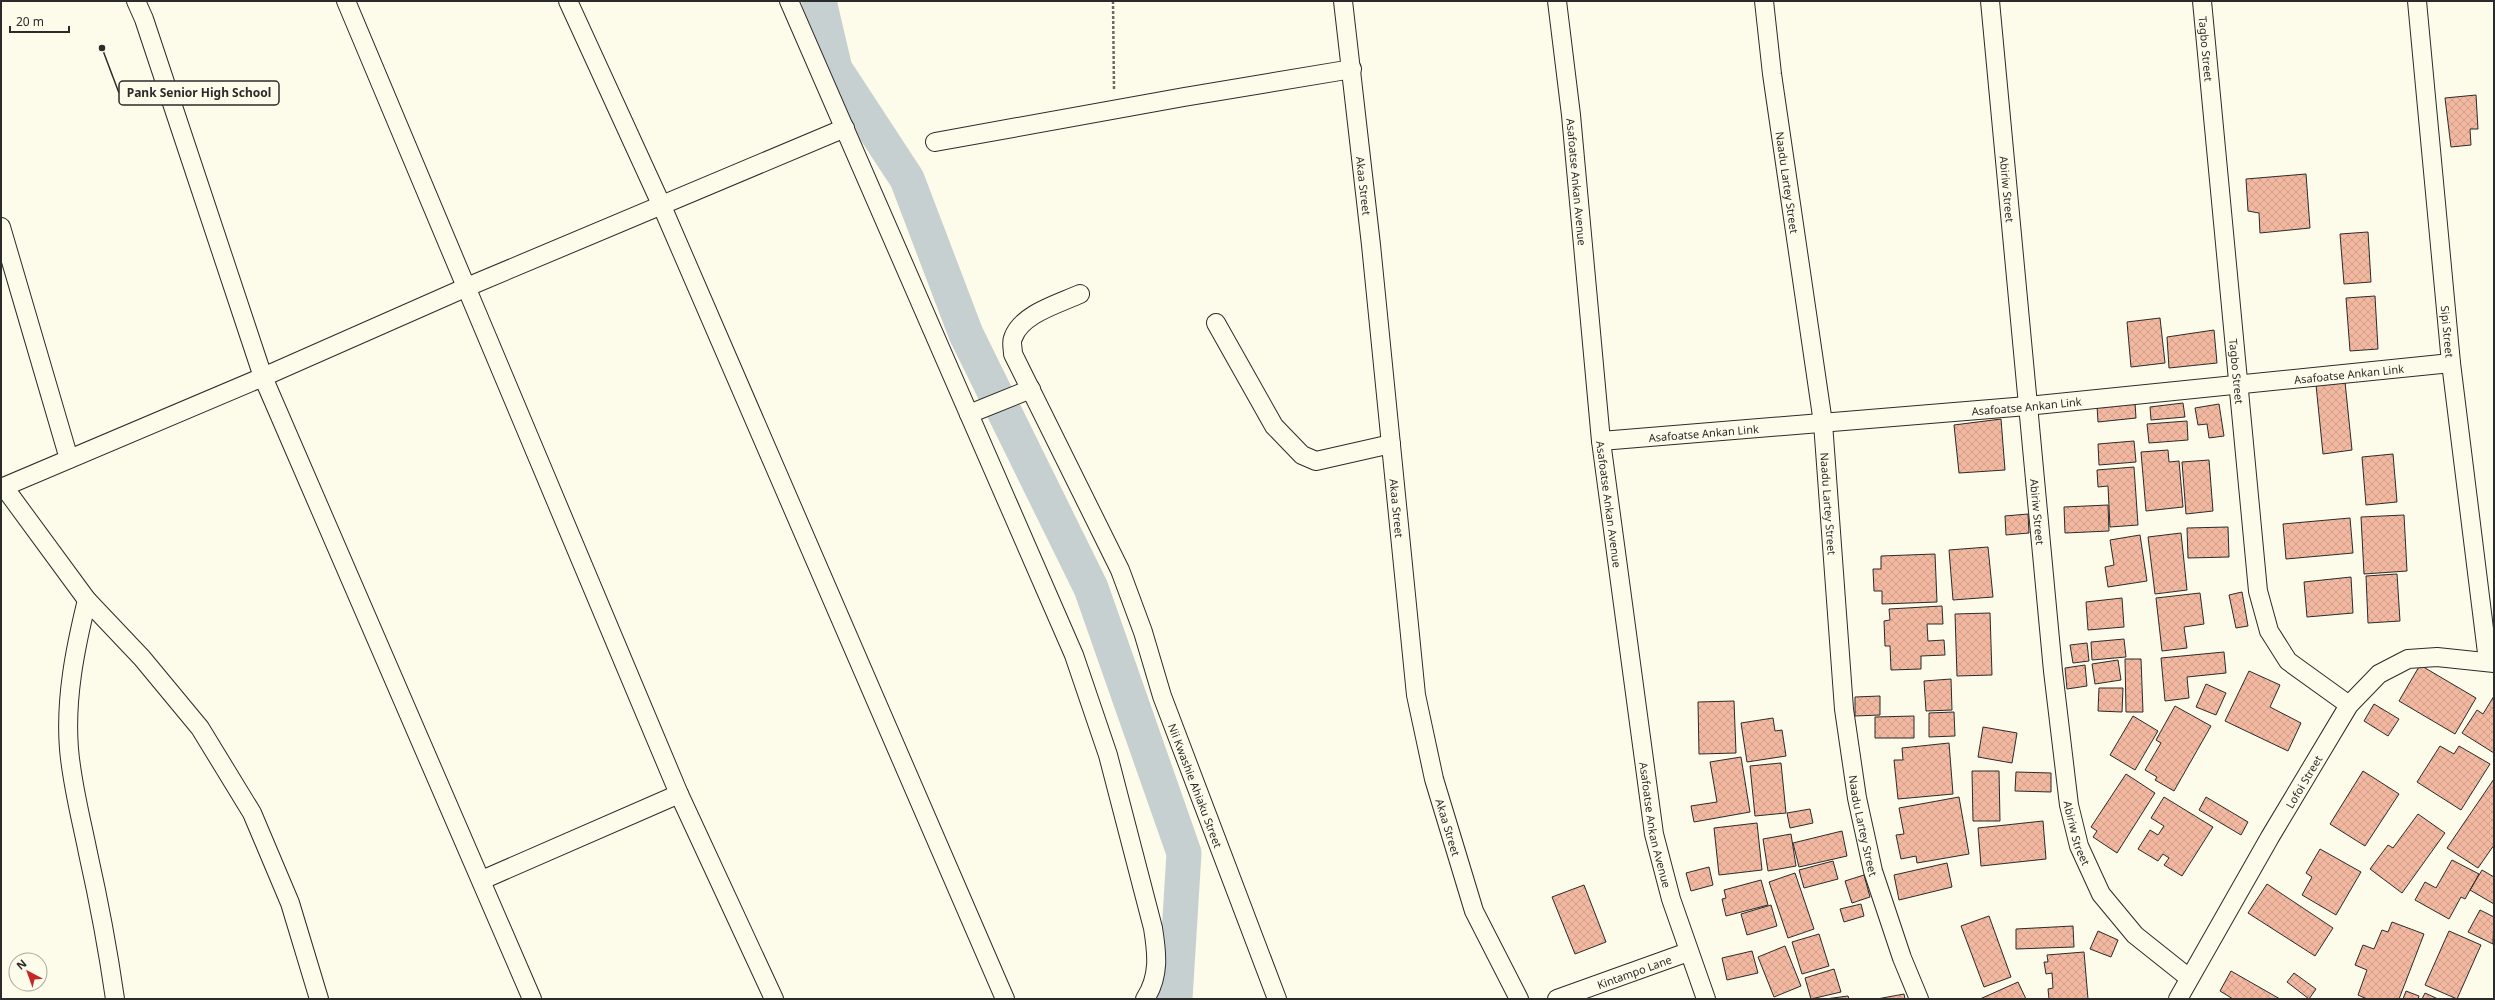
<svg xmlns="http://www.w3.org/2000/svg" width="2495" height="1000" viewBox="0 0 2495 1000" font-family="'Noto Sans',sans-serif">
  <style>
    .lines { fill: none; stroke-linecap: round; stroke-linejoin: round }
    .river { stroke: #c7d0d0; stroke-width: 35 }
    .building { fill: url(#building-cross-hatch); stroke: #2b2b2b }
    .street-casing { stroke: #2b2b2b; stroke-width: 20 }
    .path { stroke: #6a6964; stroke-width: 2.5; stroke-dasharray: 3 2; stroke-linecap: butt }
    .street { stroke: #fdfbea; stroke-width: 18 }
    .labels { text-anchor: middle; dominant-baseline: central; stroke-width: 3; stroke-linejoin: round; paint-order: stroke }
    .street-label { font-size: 11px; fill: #2b2b2b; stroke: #fdfbea }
    .leader { fill: none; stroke: #2b2b2b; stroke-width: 1.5 }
    .callout-dot { fill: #2b2b2b; stroke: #fdfbea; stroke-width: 1.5 }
    .callout { fill: #fdfbea; stroke: #2b2b2b; stroke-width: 1.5 }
    .callout-label { font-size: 12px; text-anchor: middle; font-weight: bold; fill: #2b2b2b }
  </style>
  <defs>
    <pattern id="building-cross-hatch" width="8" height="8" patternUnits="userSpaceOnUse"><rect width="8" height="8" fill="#f2b8a0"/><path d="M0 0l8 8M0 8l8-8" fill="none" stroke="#d09e8a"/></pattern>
  </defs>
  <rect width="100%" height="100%" fill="#fdfbea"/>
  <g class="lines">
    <path class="river" d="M819,1L835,69L907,179L966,334L1091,588L1184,853L1175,999"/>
  </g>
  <path class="building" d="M2476,95L2478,129H2470L2471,145L2451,147L2445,98Z
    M2306,174L2310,228L2260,233L2259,213L2248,211L2246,179Z
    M2368,232L2371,282L2344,284L2340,234Z
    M2375,296L2378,349L2350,351L2346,298Z
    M2160,318L2165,363L2131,367L2127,322Z
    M2214,330L2217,363L2169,368L2167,337Z
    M2345,382L2352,450L2323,454L2316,385Z
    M2135,403L2136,418L2098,422L2097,406Z
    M2183,403L2185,417L2151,420L2150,407Z
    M2219,404L2224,436L2209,438L2207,424L2198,425L2195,408Z
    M2001,419L2005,470L1959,473L1954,425Z
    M2187,421L2188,440L2149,443L2147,424Z
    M2134,441L2136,462L2099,465L2098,444Z
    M2168,450L2169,462L2179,461L2183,507L2146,511L2141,452Z
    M2393,454L2397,502L2366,505L2362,457Z
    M2209,460L2213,511L2186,514L2182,462Z
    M2134,467L2138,525L2110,527L2108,486L2098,487L2097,470Z
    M2108,505L2109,531L2065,533L2064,507Z
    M2028,514L2029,533L2006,535L2005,516Z
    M2404,515L2407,571L2364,574L2361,517Z
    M2350,518L2353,553L2286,559L2283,524Z
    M2228,527L2229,557L2188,558L2187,528Z
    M2181,533L2187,590L2155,594L2148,537Z
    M2140,535L2147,581L2108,587L2105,567L2114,565L2110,540Z
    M1988,547L1993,597L1953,600L1949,550Z
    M1935,554L1937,602L1882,604V591H1874L1873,569H1881V556Z
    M2397,574L2400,621L2368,623L2366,576Z
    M2351,577L2353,613L2307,617L2304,582Z
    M2242,592L2248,626L2236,628L2229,595Z
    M2200,593L2204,624L2184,627L2187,648L2162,651L2156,598Z
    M2122,598L2124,627L2088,630L2086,602Z
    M1942,606L1943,624H1927L1928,641L1944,640L1945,655L1921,656V669L1891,670L1890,646H1885L1884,621L1890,620L1889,609Z
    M1990,613L1992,675L1957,676L1955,614Z
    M2124,639L2126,657L2092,660L2091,642Z
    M2087,643L2089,661L2073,663L2070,645Z
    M2224,652L2226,673L2187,677L2189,698L2165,701L2161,658Z
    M2125,659H2141L2143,712H2126Z
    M2118,660L2121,680L2095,684L2092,664Z
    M2085,665L2087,686L2067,689L2065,668Z
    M2420,665L2476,698L2455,734L2399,701Z
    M2249,671L2280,685L2270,707L2301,723L2288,751L2225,721Z
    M1951,679L1952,710L1926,711L1924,681Z
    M2206,684L2226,693L2216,715L2196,707Z
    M2099,688H2123L2122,712L2098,711Z
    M1880,696V715L1855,716V697Z
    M2494,696V753L2462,733L2477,710L2483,714Z
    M1734,701L1736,753L1699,754L1698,702Z
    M2374,704L2399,719L2388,736L2364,721Z
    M2175,706L2211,726L2174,791L2155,780L2157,777L2145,770L2161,743L2156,740Z
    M1954,712L1955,736L1929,737V713Z
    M1914,716V738H1875V717Z
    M2133,716L2158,731L2135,770L2110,755Z
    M1773,718L1775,731L1782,730L1786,756L1747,762L1741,723Z
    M1983,727L2017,733L2012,763L1978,757Z
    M1949,743L1953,794L1898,799L1894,760H1903L1902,748Z
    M2440,746L2454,754L2459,746L2490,764L2461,810L2417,782Z
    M1741,757L1750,812L1694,822L1691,806L1717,802L1710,762Z
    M1781,763L1786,813L1755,816L1750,766Z
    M1972,771H1999L2000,821H1973Z
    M2363,771L2399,794L2365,846L2330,824Z
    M2016,772L2051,773V792L2015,791Z
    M2126,774L2155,793L2117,853L2093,837L2097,831L2091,827Z
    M2494,779V845L2478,868L2447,848Z
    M1959,797L1969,854L1917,863L1916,856L1901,859L1896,835L1904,834L1899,808Z
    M2164,797L2213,827L2182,876L2164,865L2169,858L2163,854L2158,861L2138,849L2150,830L2158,835L2164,826L2151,818Z
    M2206,797L2248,822L2241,835L2199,810Z
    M1810,809L1813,823L1790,828L1787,813Z
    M2418,814L2445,833L2402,893L2370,869L2388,845L2393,848Z
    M2043,821L2046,859L1981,866L1978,828Z
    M1757,823L1762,870L1719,875L1714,828Z
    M1842,831L1847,856L1799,867L1793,843Z
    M1791,834L1796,866L1768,871L1763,839Z
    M2320,849L2361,872L2336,915L2302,895L2312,877L2306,873Z
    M2452,860L2479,874L2465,899L2461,897L2449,919L2415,900L2425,882L2436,888Z
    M1833,861L1838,879L1804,888L1799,870Z
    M1947,863L1952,887L1899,900L1894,875Z
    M1709,867L1713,885L1691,891L1686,873Z
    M2482,870L2494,877V904L2470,890Z
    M1795,873L1814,929L1788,938L1769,882Z
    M1864,875L1870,897L1852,903L1845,881Z
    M1761,880L1768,905L1726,916L1722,899L1726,898L1724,890Z
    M2267,884L2333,928L2315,956L2248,913Z
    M1584,885L1606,942L1575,954L1552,897Z
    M1861,904L1864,916L1844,922L1840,909Z
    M1771,905L1777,926L1747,935L1741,914Z
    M2480,910L2494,917L2493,944L2468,932Z
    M1989,916L2011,977L1984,987L1961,926Z
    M2392,922L2424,934L2399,999H2367L2358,995L2367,970L2355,965L2363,945L2374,949L2382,930L2388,932Z
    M2073,926L2074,947L2016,949V929Z
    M2098,931L2118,940L2111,957L2090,949Z
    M2449,931L2481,945L2457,999L2425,985Z
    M1819,934L1829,966L1802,974L1792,942Z
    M1785,946L1801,986L1774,997L1758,957Z
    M1752,951L1758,973L1727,980L1722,958Z
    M2084,952L2088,999H2049L2048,989L2053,988L2052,973L2046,974L2044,962H2048L2047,955Z
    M1834,969L1841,992L1811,999L1805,978Z
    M2231,971L2280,999H2233L2220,991Z
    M2294,973L2316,989L2309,999L2287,982Z
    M2018,982L2026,999H1980Z
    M2406,991L2419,996L2418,999H2403Z
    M2425,993L2438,999H2422Z
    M1904,994L1905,999H1877Z
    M1848,996L1849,999H1825Z"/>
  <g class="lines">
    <defs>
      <g id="street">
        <path d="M136,1L144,19L263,377L532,999"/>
        <path d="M346,1L679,794L774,999"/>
        <path d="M568,1L661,204L1005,999"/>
        <path d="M789,1L1074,655L1108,755L1153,928C1157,953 1160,976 1145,999"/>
        <path id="s1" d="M1343,1L1371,245L1416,695L1434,779L1474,911L1519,999"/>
        <path id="s2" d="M1557,1L1571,115L1601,441L1654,834L1671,899L1706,999"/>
        <path id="s3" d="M1764,1L1772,74L1823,423L1844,709L1857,798L1873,871L1902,958L1919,999"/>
        <path id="s4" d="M1990,1L2053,671L2069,805L2079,846L2101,894L2135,935L2189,978"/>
        <path id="s5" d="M2202,1L2258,591L2269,631L2288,661L2349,705"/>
        <path id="s6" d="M2417,1L2451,363L2488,661"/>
        <path d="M935,142L1184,97L1352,69"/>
        <path d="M1,227L69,459"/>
        <path id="s7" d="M1080,294C1058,304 1021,314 1013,338C1011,342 1013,349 1013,354L1120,570L1143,632L1162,696L1277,999"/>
        <path d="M1216,323L1274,426L1302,455L1316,461L1391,444"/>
        <path d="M969,414L1031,389"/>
        <path id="s8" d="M1601,441L2027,406L2451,363"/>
        <path d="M4,487L87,600L142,658L200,728L252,813L290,903L319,999"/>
        <path d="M1,488L263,377L467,287L845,128"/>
        <path d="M87,600C75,649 65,699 69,749C72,785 81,818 88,853C99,902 108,950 115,999"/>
        <path d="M482,880L679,794"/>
        <path id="s9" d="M1557,999L1688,952"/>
        <path id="s10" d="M2178,999L2270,837L2349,705L2379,674L2408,659L2437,657L2494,663"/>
      </g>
    </defs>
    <use href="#street" class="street-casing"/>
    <path class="path" d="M1113,1L1114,90"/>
    <use href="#street" class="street"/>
  </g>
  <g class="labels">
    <g class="street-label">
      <text stroke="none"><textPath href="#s5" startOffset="48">Tagbo Street</textPath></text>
      <text stroke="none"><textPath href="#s2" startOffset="182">Asafoatse Ankan Avenue</textPath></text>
      <text stroke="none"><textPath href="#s3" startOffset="183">Naadu Lartey Street</textPath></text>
      <text stroke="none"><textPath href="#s1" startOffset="186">Akaa Street</textPath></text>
      <text stroke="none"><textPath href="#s4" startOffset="189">Abiriw Street</textPath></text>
      <text stroke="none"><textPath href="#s6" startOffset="332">Sipi Street</textPath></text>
      <text stroke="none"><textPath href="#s5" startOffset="372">Tagbo Street</textPath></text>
      <text stroke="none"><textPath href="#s8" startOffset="751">Asafoatse Ankan Link</textPath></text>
      <text stroke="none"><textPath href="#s8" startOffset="427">Asafoatse Ankan Link</textPath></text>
      <text stroke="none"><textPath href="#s8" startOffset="103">Asafoatse Ankan Link</textPath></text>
      <text stroke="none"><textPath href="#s3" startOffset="507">Naadu Lartey Street</textPath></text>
      <text stroke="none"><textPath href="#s2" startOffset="506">Asafoatse Ankan Avenue</textPath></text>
      <text stroke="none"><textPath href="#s1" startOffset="510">Akaa Street</textPath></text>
      <text stroke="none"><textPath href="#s4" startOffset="513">Abiriw Street</textPath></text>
      <text stroke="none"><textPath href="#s10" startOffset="251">Lofoi Street</textPath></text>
      <text stroke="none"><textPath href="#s7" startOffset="568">Nii Kwashie Ahiaku Street</textPath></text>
      <text stroke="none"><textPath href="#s2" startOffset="830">Asafoatse Ankan Avenue</textPath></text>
      <text stroke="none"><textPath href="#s3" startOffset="831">Naadu Lartey Street</textPath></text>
      <text stroke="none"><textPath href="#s1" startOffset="834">Akaa Street</textPath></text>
      <text stroke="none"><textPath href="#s4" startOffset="837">Abiriw Street</textPath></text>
      <text stroke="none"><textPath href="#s9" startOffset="82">Kintampo Lane</textPath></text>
    </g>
  </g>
  <path class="leader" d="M102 48L119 93"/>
  <circle class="callout-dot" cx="102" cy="48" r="4"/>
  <rect class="callout" x="119" y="81" width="160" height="24" rx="4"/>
  <g class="callout-label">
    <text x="199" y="97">Pank Senior High School</text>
  </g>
  <rect width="2495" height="1000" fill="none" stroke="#2b2b2b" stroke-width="4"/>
  <g transform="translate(28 972) rotate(319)"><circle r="19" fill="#fdfbea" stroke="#a9a89e"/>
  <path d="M0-3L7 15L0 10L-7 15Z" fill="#c62828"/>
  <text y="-6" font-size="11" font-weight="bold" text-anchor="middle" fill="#2b2b2b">N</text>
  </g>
  <path d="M10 26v6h59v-6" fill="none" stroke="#2b2b2b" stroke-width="2"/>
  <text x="16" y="26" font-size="12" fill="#2b2b2b" stroke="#fdfbea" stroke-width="3" paint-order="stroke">20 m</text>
</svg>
